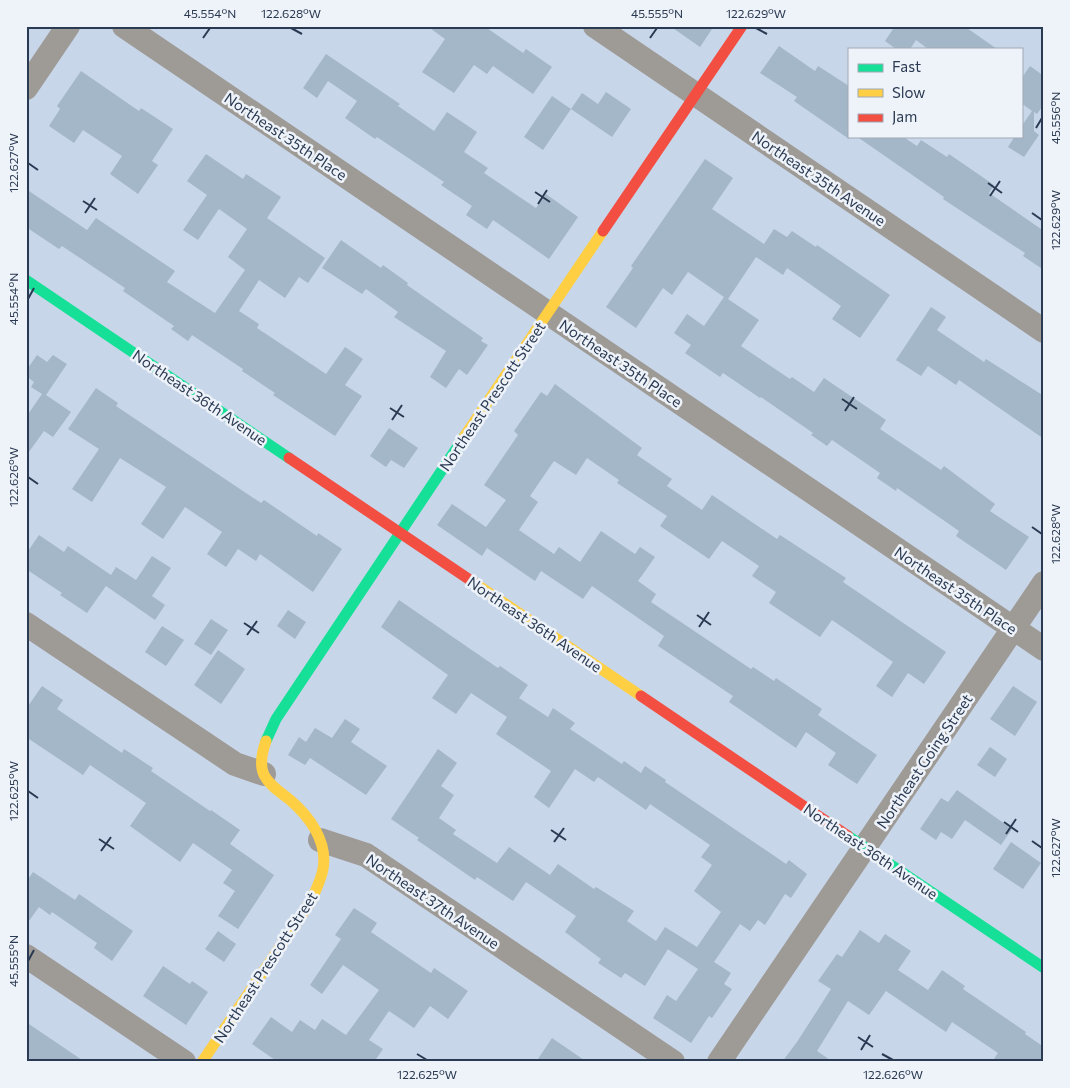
<svg xmlns="http://www.w3.org/2000/svg" width="1070" height="1088" viewBox="0 0 1070 1088" font-family="Commissioner,sans-serif">
  <style>
    .building { fill: #a3b7c8 }
    .lines { fill: none; stroke-linecap: round; stroke-linejoin: round }
    .street { stroke: #9e9a96; stroke-width: 24 }
    .fast { stroke: #16e098; stroke-width: 11 }
    .slow { stroke: #ffcf43; stroke-width: 11 }
    .jam { stroke: #f24e42; stroke-width: 11 }
    .ticks { fill: none; stroke: #2a3a52; stroke-width: 2 }
    .labels { text-anchor: middle; dominant-baseline: central; stroke-width: 5; stroke-linejoin: round; paint-order: stroke }
    .street-label { font-size: 15px; fill: #2a3a52; stroke: #eef2f9 }
    .neatline { fill: none; stroke: #2a3a52; stroke-width: 2 }
    .ticks-label { font-size: 12px; text-anchor: middle; fill: #2a3a52 }
  </style>
  <rect width="100%" height="100%" fill="#c8d6e9"/>
  <path class="building" d="M427,26H484L523,53L526,49L552,67L533,94L493,66L487,74L474,65L454,93L422,72L445,39Z
    M670,26H714L700,47Z
    M895,26H964L997,49H928L916,40L910,49H896L885,41Z
    M779,46L815,71L818,66L849,86V139L794,101L797,97L760,73Z
    M326,54L400,104L398,106L434,131L447,112L477,132L464,152L488,168L484,173L536,208L546,194L578,217L549,259L493,220L487,229L466,215L472,206L441,185L444,182L377,137L375,139L345,118L357,101L328,81L317,98L303,88Z
    M1030,66L1044,76V104L1037,114L1034,112V131L1039,135L1024,157L1008,147L1015,136H1021V127L1032,111L1021,103V79Z
    M81,71L139,111L141,108L173,129L152,161L158,165L138,194L110,174L122,156L83,130L74,143L49,126L60,109L57,106Z
    M606,92L631,109L612,137L571,109L582,93L598,104Z
    M552,96L571,109L543,150L524,137Z
    M856,136H902L917,146L921,140L947,157L949,154L994,185L989,193L1041,229L1044,225V270L1023,256L1025,253L943,199L944,197Z
    M206,154L243,179L246,174L281,197L267,218L325,258L308,283L299,277L285,298L259,280L239,311L259,324L257,328L326,374L345,347L363,359L345,385L362,396L335,436L273,395L275,393L242,371L243,369L192,335L188,341L171,329L174,326L123,291L125,288L62,246L59,249L26,227V189L87,230L96,218L175,271L167,282L215,313L245,270L228,257L247,229L219,209L198,240L183,230L207,195L187,181Z
    M705,159L733,178L712,209L764,244L774,229L787,237L792,231L816,247L817,245L890,295L860,338L832,319L841,306L787,268L783,275L756,257L728,299L759,320L741,346L790,379L792,377L814,392L824,378L886,420L880,429L941,470L944,466L995,504L990,511L1029,537L1006,570L956,536L959,531L897,488L896,491L877,478L880,473L832,440L827,446L811,435L813,433L761,397L760,398L723,373L720,377L685,353L691,345L674,333L687,314L704,326L724,297L688,272L672,295L663,288L636,328L606,307L633,268L631,266Z
    M341,240L381,268L383,265L408,283L407,285L483,338L481,341L488,345L467,375L459,369L446,388L430,377L446,351L394,317L398,312L366,289L362,294L322,268Z
    M931,307L946,317L937,330L984,362L986,359L1044,396V439L959,380L956,385L928,366L921,376L896,360Z
    M37,355L47,362L53,355L67,364L46,395L71,412L53,437L44,431L26,456V417L42,394L31,387L34,382L26,376V371Z
    M555,384L642,448L637,455L672,479L667,486L702,510L712,495L777,539L780,535L846,578L843,582L946,652L924,684L908,673L892,697L876,686L893,662L832,620L820,637L769,603L776,592L752,576L759,566L722,541L709,559L660,526L667,516L617,483L619,480L587,458L576,475L554,461L530,496L538,502L519,530L554,554L559,547L580,562L601,531L635,554L640,547L655,557L638,581L656,594L651,602L751,669L753,667L774,681L776,678L822,709L818,715L877,755L857,784L828,765L836,753L806,732L796,748L729,702L733,696L658,646L664,636L592,586L583,599L541,571L535,581L487,548L482,556L437,525L452,504L486,527L506,500L484,485L518,435L514,431L541,392L547,396Z
    M96,388L118,403L116,406L261,503L264,500L317,536L318,533L342,549L313,592L260,554L256,561L238,549L226,567L207,554L222,532L185,507L163,539L141,524L166,487L120,458L92,502L72,489L99,449L68,429Z
    M389,428L418,448L404,468L391,460L386,467L370,456Z
    M39,535L64,552L68,546L111,575L116,567L136,580L152,556L171,568L152,596L165,605L155,620L106,586L87,613L60,595L62,593L26,569V554Z
    M399,600L498,668L500,666L528,685L519,698L548,717L553,708L575,723L570,729L622,764L624,761L641,773L645,766L666,780L665,782L773,855L786,864L789,860L807,874L791,898L785,894L765,925L758,920L750,931L740,924L714,962L731,973L724,984L732,989L712,1018L709,1016L691,1043L653,1018L667,995L676,1001L698,969L666,948L668,949L645,986L625,973L621,978L598,963L601,959L565,932L576,916L526,882L513,901L477,877L475,880L417,840L419,838L391,819L438,749L457,763L441,786L454,795L439,818L456,830L453,834L497,863L509,847L550,875L558,864L594,889L596,887L634,911L627,921L656,941L665,927L697,947L721,912L694,891L712,865L701,857L710,845L650,804L646,810L598,777L594,782L575,769L549,808L534,797L551,771L496,734L507,717L471,693L456,714L432,698L448,675L381,627Z
    M288,610L306,622L295,639L277,626Z
    M211,619L228,630L211,655L194,644Z
    M162,626L184,640L166,666L145,652Z
    M218,650L245,669L221,704L194,685Z
    M42,686L63,700L57,709L122,753L124,749L153,768L151,771L210,811L211,810L240,830L230,844L274,875L238,929L218,916L235,891L223,883L232,870L193,843L180,862L130,826L146,803L90,765L83,775L26,737V709Z
    M1013,686L1037,702L1015,736L990,719Z
    M345,719L360,729L351,742L387,766L366,795L310,758L305,765L288,755L299,737L306,742L315,728L332,738Z
    M990,747L1007,759L995,777L977,765Z
    M957,790L1012,829L1001,845L965,820L952,839L941,832L936,840L920,829L941,798L948,802Z
    M1011,842L1041,863L1023,889L993,869Z
    M33,872L75,900L79,894L133,931L112,961L94,948L97,943L52,912L50,915L39,907L26,925V882Z
    M354,908L377,923L371,932L431,973L434,968L468,991L448,1019L430,1006L414,1028L389,1011L369,1040L383,1049L374,1062H278L252,1044L271,1017L292,1032L300,1020L315,1030L322,1019L346,1035L379,990L343,965L322,994L310,985L341,939L335,935Z
    M860,930L879,943L885,934L911,951L898,970L928,990L942,970L965,986L963,989L1026,1032L1025,1034L1044,1047V1062H992L998,1053L952,1022L946,1032L886,991L869,1015L848,1001L817,1051L833,1062H782L797,1042L831,989L818,981L837,954L842,957Z
    M218,931L236,944L224,962L205,949Z
    M163,966L190,984L192,981L208,992L186,1025L143,996Z
    M26,1022L85,1062H34L26,1056Z
    M552,1038L587,1062H536Z"/>
  <g class="lines">
    <path class="street" d="M124,26L1044,649
      M595,26L1044,331
      M26,88L68,26
      M26,624L235,764L264,774
      M320,840L366,855L673,1062
      M26,956L184,1062
      M719,1062L1044,583"/>
    <path class="fast" d="M26,280L289,458
      M266,741L276,719L464,437
      M848,836L1044,968"/>
    <path class="slow" d="M464,437L603,231
      M473,582L641,696
      M202,1062L311,901C316,890 321,880 323,869C328,841 309,816 289,799C280,792 269,785 264,775C259,764 262,752 266,741"/>
    <path class="jam" d="M603,231L742,26
      M289,458L473,582
      M641,696L848,836"/>
  </g>
  <path class="ticks" d="M291,28L302,34M756,28L767,34M203,38L210,28M650,38L657,28M1036,128L1042,118M28,163L38,170M988,183L1002,193M535,192L550,202M990,196L1000,181M83,201L97,210M538,204L547,190M85,213L95,198M1032,213L1042,220M28,299L34,288M842,399L857,409M390,408L404,417M845,411L854,397M392,420L402,405M28,477L38,484M1032,527L1042,534M697,615L711,625M244,623L259,633M699,627L709,612M247,635L257,621M28,791L38,798M1004,822L1018,832M551,830L566,840M1006,834L1016,819M99,839L114,849M1032,841L1042,848M554,842L564,828M101,851L111,837M28,961L34,950M858,1037L873,1047M861,1050L870,1035M417,1054L427,1060M882,1054L893,1060"/>
  <g class="labels">
    <g class="street-label">
      <text transform="translate(286 136) rotate(34)">Northeast 35th Place</text>
      <text transform="translate(819 178) rotate(34)">Northeast 35th Avenue</text>
      <text transform="translate(621 363) rotate(34)">Northeast 35th Place</text>
      <text transform="translate(492 396) rotate(-56)">Northeast Prescott Street</text>
      <text transform="translate(200 397) rotate(34)">Northeast 36th Avenue</text>
      <text transform="translate(956 590) rotate(34)">Northeast 35th Place</text>
      <text transform="translate(535 624) rotate(34)">Northeast 36th Avenue</text>
      <text transform="translate(924 761) rotate(-56)">Northeast Going Street</text>
      <text transform="translate(871 851) rotate(34)">Northeast 36th Avenue</text>
      <text transform="translate(433 901) rotate(34)">Northeast 37th Avenue</text>
      <text transform="translate(265 967) rotate(-57)">Northeast Prescott Street</text>
    </g>
  </g>
  <rect width="1070" height="1088" fill="none" stroke="#eef2f9" stroke-width="55"/>
  <rect x="848" y="48" width="175" height="90" fill="#eef2f9" stroke="#a0a8b6"/>
  <rect x="858" y="64" width="25" height="8" fill="#16e098" stroke="#a0a8b6"/>
  <text x="892" y="72" font-size="15" fill="#2a3a52">Fast</text>
  <rect x="858" y="89" width="25" height="8" fill="#ffcf43" stroke="#a0a8b6"/>
  <text x="892" y="98" font-size="15" fill="#2a3a52">Slow</text>
  <rect x="858" y="114" width="25" height="8" fill="#f24e42" stroke="#a0a8b6"/>
  <text x="892" y="122" font-size="15" fill="#2a3a52">Jam</text>
  <rect x="28" y="28" width="1014" height="1032" class="neatline"/>
  <g class="ticks-label">
    <text x="210" y="18">45.554°N</text>
    <text x="291" y="18">122.628°W</text>
    <text x="657" y="18">45.555°N</text>
    <text x="756" y="18">122.629°W</text>
    <text transform="translate(1056 118) rotate(-90)" y="4">45.556°N</text>
    <text transform="translate(14 163) rotate(-90)" y="4">122.627°W</text>
    <text transform="translate(1056 220) rotate(-90)" y="4">122.629°W</text>
    <text transform="translate(14 299) rotate(-90)" y="4">45.554°N</text>
    <text transform="translate(14 477) rotate(-90)" y="4">122.626°W</text>
    <text transform="translate(1056 534) rotate(-90)" y="4">122.628°W</text>
    <text transform="translate(14 791) rotate(-90)" y="4">122.625°W</text>
    <text transform="translate(1056 848) rotate(-90)" y="4">122.627°W</text>
    <text transform="translate(14 961) rotate(-90)" y="4">45.555°N</text>
    <text x="427" y="1079">122.625°W</text>
    <text x="893" y="1079">122.626°W</text>
  </g>
</svg>
